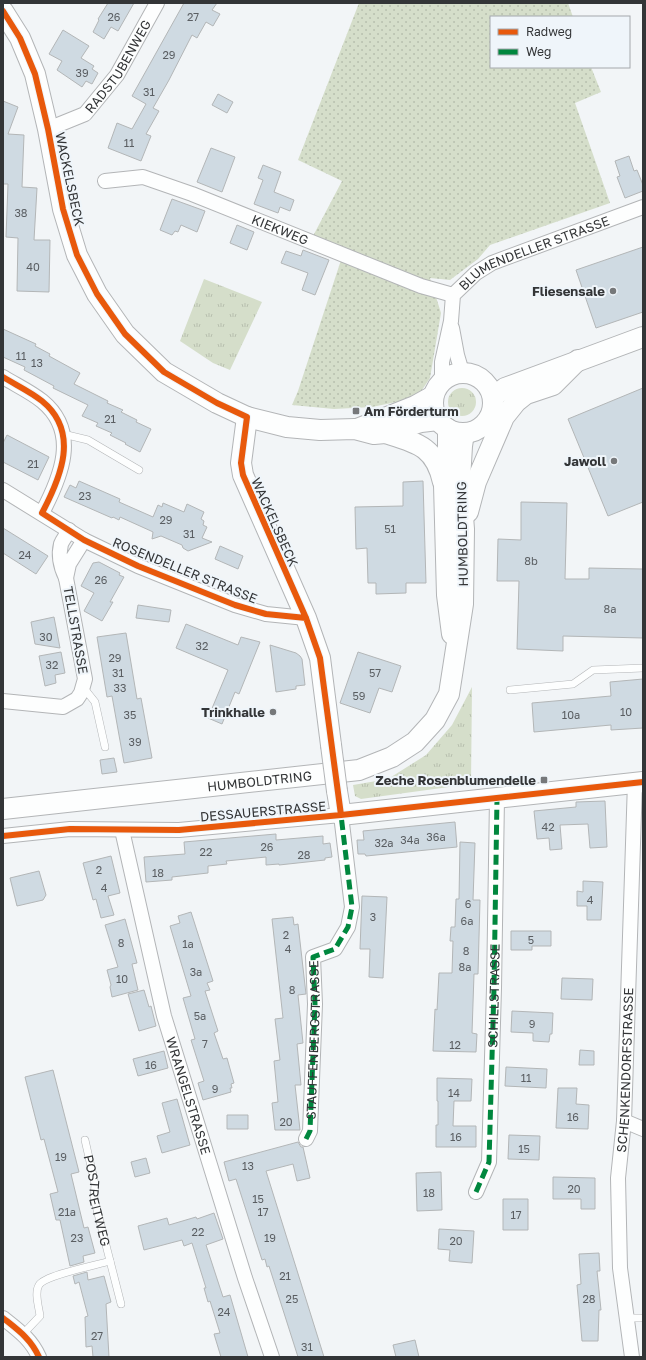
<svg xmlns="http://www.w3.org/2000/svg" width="646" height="1360" viewBox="0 0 646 1360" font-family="'Golos Text',sans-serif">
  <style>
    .grass { fill: url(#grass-tufts) }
    .park { fill: url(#park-dots) }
    .building { fill: #cfdae2; stroke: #b3b6b7 }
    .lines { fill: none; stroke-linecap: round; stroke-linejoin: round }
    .lane-casing { stroke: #b3b5b7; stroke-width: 8 }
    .street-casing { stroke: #b3b5b7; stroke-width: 16 }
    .secondary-casing { stroke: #b3b5b7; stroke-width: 22 }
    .lane { stroke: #fdfefe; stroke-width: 7 }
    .street { stroke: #fdfefe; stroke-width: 14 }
    .secondary { stroke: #fdfefe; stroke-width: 20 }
    .secondary-bridge-casing { stroke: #b3b5b7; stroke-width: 22; stroke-linecap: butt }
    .secondary-bridge { stroke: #fdfefe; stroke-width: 20 }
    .quiet { stroke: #00873e; stroke-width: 5; stroke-dasharray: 10 5; stroke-linecap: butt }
    .cycleway-casing { stroke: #eff5fa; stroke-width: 8 }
    .cycleway { stroke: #e8590c; stroke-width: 6 }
    .poi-dot { fill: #76787a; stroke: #eff5fa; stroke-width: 1.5 }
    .labels { text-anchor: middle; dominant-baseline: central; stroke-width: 4; stroke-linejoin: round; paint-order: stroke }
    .number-label { font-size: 11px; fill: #5a5e62 }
    .street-label { font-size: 13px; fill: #333537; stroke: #eff5fa }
    .poi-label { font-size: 13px; font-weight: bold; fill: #333537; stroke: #eff5fa; text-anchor: end }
  </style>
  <defs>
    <pattern id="grass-tufts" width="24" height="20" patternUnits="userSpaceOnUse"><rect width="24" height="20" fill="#d5deca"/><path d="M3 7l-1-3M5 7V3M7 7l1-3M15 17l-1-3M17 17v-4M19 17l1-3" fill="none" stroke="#b7bfae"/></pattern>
    <pattern id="park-dots" width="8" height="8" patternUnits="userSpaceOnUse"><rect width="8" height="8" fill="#d5deca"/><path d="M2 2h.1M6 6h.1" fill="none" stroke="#b7bfae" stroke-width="1.8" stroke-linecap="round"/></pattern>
  </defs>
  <rect width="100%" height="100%" fill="#f2f5f7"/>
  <path class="grass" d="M204,279L262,302L230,370L213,363L180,341Z
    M448 402a14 14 0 1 1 28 0a14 14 0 1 1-28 0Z
    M472,687L471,784L361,799L355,796L353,785L388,779L426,755L452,725Z"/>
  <path class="park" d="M359,3H568L573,17H491V67H591L601,92L575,103L610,203L490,245L478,259L450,280L430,278L441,313L430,378L422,390L413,397L401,401L372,407L334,409L292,405L298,391L342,257L313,236L342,181L298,160Z"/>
  <path class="building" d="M108,3H134L118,31L111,27L104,39L93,32L99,20L98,19Z
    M184,3H217L212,10L220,14L213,26L206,22L197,38L192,35L169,80L153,108L159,111L146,134L151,136L141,161L108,148L117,123L132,129L146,104L132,96Z
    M63,30L89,46L81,58L94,66L92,69L98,73L92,84L86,81L82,87L57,70L62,61L49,54Z
    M218,94L233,102L227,113L212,105Z
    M3,101L18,107L8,134L24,135L22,187L37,188L34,240H50L49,292L17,291L18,238L6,237L8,184H3Z
    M211,148L235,157L222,192L197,182Z
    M629,156L634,171L637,170L643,185V191L625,198L617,177L620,176L615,161Z
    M263,165L281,172L274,192L294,200L290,211L280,207L278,213L254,204L263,180L258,178Z
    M172,199L205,211L197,232L181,225L178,232L175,231L172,235L160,230Z
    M237,225L254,232L247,250L230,243Z
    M643,247V312L596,328L576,270Z
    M303,250L329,260L315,295L302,290L308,273L281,263L286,251L301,256Z
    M3,329L36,344L35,346L50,354L49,356L80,373L74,384L108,401L107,403L123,410L121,412L137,420L136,422L151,429L140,452L125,444L126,443L110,435L112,433L96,426L98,423L82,416L88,405L53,388L54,386L24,370L25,367L3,357Z
    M643,388V502L608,516L568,419Z
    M7,435L49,457L38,480L3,462V443Z
    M79,481L120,499L119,502L153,517L158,505L162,507L163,503L184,512L187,504L204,512L201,519L204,521L203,525L207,527L202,538L212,542L188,551L183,548L182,545L161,536L152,539L153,532L151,531L120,517L119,520L113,517L112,518L64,497L70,485L76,488Z
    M423,481L426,583H406V593L376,594V583H368L367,548L356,549L355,507L403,506V482Z
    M521,502L567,503L565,579H589V568L643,569V638L563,636V651L517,649L519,581H497L498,539L521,540Z
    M3,528L48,556L36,574L3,553Z
    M220,546L243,556L238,569L215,559Z
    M99,562L120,573L119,575L124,577L110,602H113L102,621L84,611L94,593L81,586L93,563Z
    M138,605L171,610L169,622L136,618Z
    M54,617L60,648L35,644L31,622Z
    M186,624L238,645L241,637L260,642L239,694L235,692L222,724L208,718L228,670L176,648Z
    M126,633L137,699L141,698L152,758L124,763L112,696L107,697L97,637Z
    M270,645L296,653L300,656L302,659L305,685L296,686V689L276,692Z
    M61,652L65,673L55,675L56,683L45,686L39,656Z
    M358,652L401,666L392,692L379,688L370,713L340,703Z
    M643,679V728L611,730V725L534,732L532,703L611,696L610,682Z
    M114,758L117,772L102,774L100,760Z
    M605,801L607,847L590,848L588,824L560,825L562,849L550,850L549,838L537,839L534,811L576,807V802Z
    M455,822L457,847L366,856L365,854H358L357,840H364L363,831Z
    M276,834V840L323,836V844L330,843L332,857L325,858V860L279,865V864L266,865V857L226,861L227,864L208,866V873L172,877V880L146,882L144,857L185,854L184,842Z
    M460,842L475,843L473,900H480L478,974H474L472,1033L477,1034L476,1052L433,1051L435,1009L437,1010L439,973H452L453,941H450L451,927H455L456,899H459Z
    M111,856L120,893L108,896L114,915L101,918L96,899L93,900L83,863Z
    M39,871L46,895L43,900L17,906L10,878Z
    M583,881L603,882L601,920H587V906H577V891L583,892Z
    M362,896L387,897L383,978L369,977L370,949H360Z
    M191,912L213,981L207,983L210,990L205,991L218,1031L214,1033L223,1059L227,1058L234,1083L231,1084L232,1088H230L231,1092L203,1100L198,1083L204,1081L191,1040L195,1039L183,998L191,996L170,926L180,923L178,916Z
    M293,917L294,925L298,924L306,994L298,995L303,1043L297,1044L301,1085H295L300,1130H275L272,1103L278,1102L274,1061L280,1060L275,1019L283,1018L272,919Z
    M125,919L137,963L132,964L138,990L112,997L110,987L111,985L107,970L118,967L105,925Z
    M511,931H551V946H532V950H511Z
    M562,978L593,979L592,1000L561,999Z
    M144,990L149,1007L151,1006L156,1026L139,1031L128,994Z
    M512,1011L553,1013L552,1034H550L549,1042L533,1041V1033L511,1032Z
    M580,1050L594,1051V1065H579Z
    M164,1051L168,1068L138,1076L133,1059Z
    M506,1067L547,1069L546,1088L505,1086Z
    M53,1070L79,1172L71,1174L84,1228L88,1227L95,1253L83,1256L84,1262L70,1266L60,1220H56L50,1194L58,1192L44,1139L41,1140L25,1077Z
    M437,1078L472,1079L471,1101H454L453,1126H476V1147H436V1125H438V1101H437Z
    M558,1088H577L576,1104L589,1105L588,1129L556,1128Z
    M177,1099L190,1145L162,1153L157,1136L170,1132L162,1103Z
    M227,1115H248V1129H227Z
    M509,1135L540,1136L539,1160L508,1159Z
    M298,1142L301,1147H303L310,1178L297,1181L293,1164L266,1171L324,1357H298L269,1266L267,1267L265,1259L262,1260L236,1179L229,1181L224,1162Z
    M146,1158L150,1173L135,1177L131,1162Z
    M441,1172L442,1210L417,1211L416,1173Z
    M553,1177L595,1178V1209H581V1199H553Z
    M503,1199H528V1230H503Z
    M214,1213L223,1239L206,1245L223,1297L230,1295L248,1357H221L214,1334L220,1333L210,1301L208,1302L204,1288H206L192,1243L184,1246L182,1240L144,1250L138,1226L167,1218L169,1225L196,1217L197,1219Z
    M439,1229L474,1231L472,1263L449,1261L450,1250L438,1249Z
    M599,1253L600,1271H597L601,1310H599L598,1341H582L577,1285L581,1284L579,1254Z
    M87,1272L88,1280L104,1276L111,1302L106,1304L109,1357H93L92,1346L86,1347L85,1317L88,1316L79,1282L75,1284L73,1276Z
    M415,1340L419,1357H396L393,1345Z"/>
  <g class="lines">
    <defs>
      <g id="lane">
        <path d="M63,434L88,440L139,470"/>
        <path d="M83,687L95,702L105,747"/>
        <path d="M510,690L573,684L593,670L643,668"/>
        <path id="s1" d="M85,1140L95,1184L94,1198L121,1304"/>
        <path d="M627,1318H643"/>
        <path d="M23,1334L40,1316C39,1307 34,1293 39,1285C45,1275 97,1265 110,1261"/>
      </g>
      <g id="street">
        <path id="s2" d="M48,129L85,114L117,75L157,3"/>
        <path id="s3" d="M105,181L143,177L192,194L421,286L453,295"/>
        <path d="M452,328L457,355L462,372"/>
        <path d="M3,377C16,385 31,392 42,401C80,432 61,477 42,513"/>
        <path id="s4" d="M442,381V362L451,321L453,295L476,273L492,263L643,207"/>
        <path d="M3,490L84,540L138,566L235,605L266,614L306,618"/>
        <path d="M69,530C67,535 63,539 61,544C58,556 61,568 66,578L69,564L84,540"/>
        <path d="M3,701L63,707L77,699L81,693L85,679L66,578"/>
        <path id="s5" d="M122,830L164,1016L245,1278L272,1357"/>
        <path d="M3,836L70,829L179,830L341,815L352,907L348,927L335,949L313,957L315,1004L310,1131L306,1139"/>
        <path d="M624,1121L643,1129"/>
        <path id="s6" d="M476,1192L489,1162L494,988L497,798"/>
        <path d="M3,1318C18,1330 31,1339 39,1357"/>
        <path id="s7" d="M632,1357L620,1268L618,1178L624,1121L635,782"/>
      </g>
      <g id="secondary">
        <path d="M3,11L20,38L35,74L48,129L63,209L77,255L97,294L125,334L164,372L217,403L247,417L287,427L320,430L355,429L374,434L385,433L421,422L438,420"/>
        <circle cx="463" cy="403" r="30"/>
        <path d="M493,397L505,388L643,337"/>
        <path d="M247,417L241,463L243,475L306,618L320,658L331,745"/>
        <path d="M357,429L415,406L433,396"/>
        <path d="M448,429V446L444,485L447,595L452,634"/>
        <path d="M385,433C417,443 435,446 443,482"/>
        <path d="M468,512L476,482L504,417L516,402L526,394L553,385L578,360"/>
        <path d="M337,791L341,815L643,782"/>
        <path id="s8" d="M3,809L359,770L392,757L415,742L435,720L449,694L463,604L464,529L460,480L462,446L464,433"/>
      </g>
    </defs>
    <use href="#lane" class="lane-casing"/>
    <use href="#street" class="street-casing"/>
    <use href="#secondary" class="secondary-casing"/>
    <use href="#lane" class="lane"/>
    <use href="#street" class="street"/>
    <use href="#secondary" class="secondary"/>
    <defs>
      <path id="secondary-bridge" d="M331,745L337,791"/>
    </defs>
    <use href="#secondary-bridge" class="secondary-bridge-casing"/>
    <use href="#secondary-bridge" class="secondary-bridge"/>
    <g class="quiet">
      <path id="s9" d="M306,1139L310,1131L315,1004L313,957L335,949L348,927L352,907L341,815"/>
      <path d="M476,1192L489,1162L494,988L497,798"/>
    </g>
    <defs>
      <path id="cycleway" d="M3,11L20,38L35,74L48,129L63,209L77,255L97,294L125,334L164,372L217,403L247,417L241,463L243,475L306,618L320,658L341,815
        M3,377C16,385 31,392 42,401C80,432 61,477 42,513L84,540L138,566L235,605L266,614L306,618
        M3,836L70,829L179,830L341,815L643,782
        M3,1318C18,1330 31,1339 39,1357"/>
    </defs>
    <use href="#cycleway" class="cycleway-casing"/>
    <use href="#cycleway" class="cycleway"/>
  </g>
  <g class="poi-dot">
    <circle cx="613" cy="291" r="4"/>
    <rect x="352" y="407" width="8" height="8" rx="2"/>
    <circle cx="614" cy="461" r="4"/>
    <circle cx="273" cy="712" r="4"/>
    <rect x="540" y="776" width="8" height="8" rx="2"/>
  </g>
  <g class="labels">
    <g class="number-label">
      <text x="114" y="16">26</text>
      <text x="193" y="16">27</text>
      <text x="169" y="54">29</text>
      <text x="82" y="72">39</text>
      <text x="149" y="91">31</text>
      <text x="129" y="142">11</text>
      <text x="21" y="212">38</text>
      <text x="33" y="266">40</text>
      <text x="21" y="355">11</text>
      <text x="37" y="362">13</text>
      <text x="110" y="418">21</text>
      <text x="33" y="463">21</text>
      <text x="85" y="495">23</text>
      <text x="166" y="519">29</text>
      <text x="390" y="528">51</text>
      <text x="189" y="533">31</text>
      <text x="25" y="554">24</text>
      <text x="531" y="560">8b</text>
      <text x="101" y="579">26</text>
      <text x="610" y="608">8a</text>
      <text x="46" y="636">30</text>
      <text x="202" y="645">32</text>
      <text x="115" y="657">29</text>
      <text x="52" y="664">32</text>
      <text x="118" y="672">31</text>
      <text x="375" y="672">57</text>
      <text x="120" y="687">33</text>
      <text x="359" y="695">59</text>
      <text x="626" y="711">10</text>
      <text x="130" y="714">35</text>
      <text x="571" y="714">10a</text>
      <text x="135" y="741">39</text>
      <text x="548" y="826">42</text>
      <text x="436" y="836">36a</text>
      <text x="410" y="839">34a</text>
      <text x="384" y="842">32a</text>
      <text x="267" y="846">26</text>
      <text x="206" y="851">22</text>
      <text x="304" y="854">28</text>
      <text x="99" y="869">2</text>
      <text x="158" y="872">18</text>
      <text x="104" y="887">4</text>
      <text x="590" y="899">4</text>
      <text x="468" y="903">6</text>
      <text x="373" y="916">3</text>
      <text x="467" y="920">6a</text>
      <text x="286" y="934">2</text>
      <text x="531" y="939">5</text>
      <text x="121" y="942">8</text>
      <text x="188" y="943">1a</text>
      <text x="288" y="948">4</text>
      <text x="466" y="950">8</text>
      <text x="465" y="966">8a</text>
      <text x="196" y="971">3a</text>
      <text x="122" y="978">10</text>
      <text x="292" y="989">8</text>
      <text x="200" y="1015">5a</text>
      <text x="532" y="1023">9</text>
      <text x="205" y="1043">7</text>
      <text x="455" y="1044">12</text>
      <text x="151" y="1064">16</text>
      <text x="526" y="1077">11</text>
      <text x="215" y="1088">9</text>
      <text x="454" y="1092">14</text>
      <text x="573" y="1116">16</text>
      <text x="286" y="1121">20</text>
      <text x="456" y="1136">16</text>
      <text x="524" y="1148">15</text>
      <text x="61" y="1156">19</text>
      <text x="248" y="1165">13</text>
      <text x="574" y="1188">20</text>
      <text x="429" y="1192">18</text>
      <text x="258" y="1198">15</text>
      <text x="67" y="1211">21a</text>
      <text x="263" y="1211">17</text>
      <text x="516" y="1214">17</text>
      <text x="198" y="1231">22</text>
      <text x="77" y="1237">23</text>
      <text x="270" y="1237">19</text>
      <text x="456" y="1240">20</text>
      <text x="285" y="1275">21</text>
      <text x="292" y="1298">25</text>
      <text x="589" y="1298">28</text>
      <text x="224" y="1311">24</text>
      <text x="97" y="1335">27</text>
      <text x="307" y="1346">31</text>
    </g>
    <g class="street-label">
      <text stroke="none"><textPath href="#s2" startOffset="98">RADSTUBENWEG</textPath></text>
      <text transform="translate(70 179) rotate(78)">WACKELSBECK</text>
      <text stroke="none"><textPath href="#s3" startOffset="185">KIEKWEG</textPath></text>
      <text stroke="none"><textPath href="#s4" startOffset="180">BLUMENDELLER STRASSE</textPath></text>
      <text transform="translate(275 522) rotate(66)">WACKELSBECK</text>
      <text transform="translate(462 534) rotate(-91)">HUMBOLDTRING</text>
      <text transform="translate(185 570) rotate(22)">ROSENDELLER STRASSE</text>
      <text transform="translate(76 630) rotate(80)">TELLSTRASSE</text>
      <text stroke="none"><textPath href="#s8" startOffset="258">HUMBOLDTRING</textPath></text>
      <text transform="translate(263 811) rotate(-5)">DESSAUERSTRASSE</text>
      <text stroke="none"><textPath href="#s6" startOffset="199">SCHILLSTRASSE</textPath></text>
      <text stroke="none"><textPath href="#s9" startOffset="100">STAUFFENBERGSTRASSE</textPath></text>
      <text stroke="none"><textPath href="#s7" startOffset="288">SCHENKENDORFSTRASSE</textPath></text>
      <text stroke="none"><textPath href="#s5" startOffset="274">WRANGELSTRASSE</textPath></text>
      <text stroke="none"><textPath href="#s1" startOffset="62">POSTREITWEG</textPath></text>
    </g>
    <g class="poi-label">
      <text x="605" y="291">Fliesensale</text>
      <text x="364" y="411" text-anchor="start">Am Förderturm</text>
      <text x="606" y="461">Jawoll</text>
      <text x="265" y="712">Trinkhalle</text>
      <text x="536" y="780">Zeche Rosenblumendelle</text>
    </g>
  </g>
  <rect width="646" height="1360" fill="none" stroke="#333537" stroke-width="8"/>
  <rect x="490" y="16" width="140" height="52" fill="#eff5fa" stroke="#a4a8ac"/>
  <rect x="498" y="29" width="20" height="6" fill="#e8590c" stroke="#a4a8ac"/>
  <text x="526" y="36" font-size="12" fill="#333537">Radweg</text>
  <rect x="498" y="49" width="20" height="6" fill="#00873e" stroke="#a4a8ac"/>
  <text x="526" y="56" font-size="12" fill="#333537">Weg</text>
</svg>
